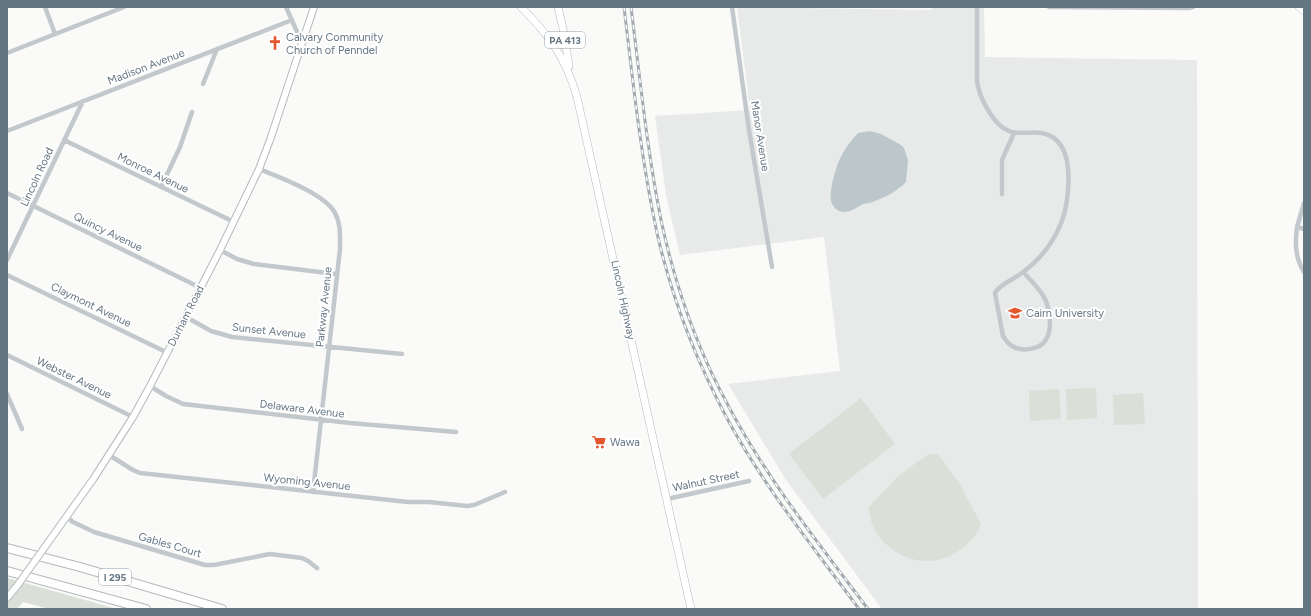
<svg xmlns="http://www.w3.org/2000/svg" width="1311" height="616" viewBox="0 0 1311 616" font-family="Figtree,sans-serif">
  <style>
    .built { fill: #e8e9e9 }
    .green { fill: #dadfd7 }
    .water { fill: #bbc7cb }
    .lines { fill: none; stroke-linecap: round; stroke-linejoin: round }
    .secondary-casing { stroke: #b3babf; stroke-width: 8 }
    .primary-casing { stroke: #b5babe; stroke-width: 8 }
    .motorway-casing { stroke: #b4b9bd; stroke-width: 10 }
    .minor { stroke: #c3c8cc; stroke-width: 4.5 }
    .secondary { stroke: #fff; stroke-width: 6 }
    .primary { stroke: #fff; stroke-width: 7 }
    .motorway { stroke: #fff; stroke-width: 8 }
    .rail-casing { stroke: #a2aab0; stroke-width: 3 }
    .rail { stroke: #fff; stroke-width: 1.5; stroke-dasharray: 4.5; stroke-linecap: butt }
    .secondary-bridge-casing { stroke: #b3babf; stroke-width: 8; stroke-linecap: butt }
    .secondary-bridge { stroke: #fff; stroke-width: 6 }
    .labels { text-anchor: middle; dominant-baseline: central; stroke-width: 4; stroke-linejoin: round; paint-order: stroke }
    .shield { fill: #fff; stroke: #939fa8; stroke-width: 1 }
    .shield-label { font-size: 10px; font-weight: bold; fill: #657683 }
    .poi-label { font-size: 11px; fill: #657683; stroke: #fff; text-anchor: start }
    .street-label { font-size: 11px; fill: #657683; stroke: #fff }
  </style>
  <rect width="100%" height="100%" fill="#fafaf8"/>
  <path class="built" d="M737,7L932,10V7H988H984L985,57L1197,60L1198,609H882L786,480L728,384L840,371L824,237L680,255L666,195L655,116L750,110Z"/>
  <path class="green" d="M1096,388L1097,418L1067,420L1066,389Z
    M1059,389L1061,419L1030,421L1029,391Z
    M1143,393L1145,424L1114,425L1113,395Z
    M861,398L895,444L823,499L789,454Z
    M929,454H938L959,483L981,524C979,532 973,539 967,544C943,567 911,566 887,545C876,535 869,522 869,507L899,475Z
    M7,578L11,579L117,609H49L23,602L17,609H7Z"/>
  <path class="water" d="M870,131L881,134L901,145L904,148L908,160L906,182C898,190 887,197 875,201C871,203 867,203 863,204C857,207 850,213 843,212C837,211 832,207 831,200C829,190 837,162 843,153C847,146 852,139 858,133Z"/>
  <g class="lines">
    <defs>
      <path id="secondary" d="M47,544L94,478L133,417L150,386L220,250L259,169L270,140L314,7
        M7,598L17,586"/>
      <path id="primary" d="M521,7C549,35 566,58 577,97L691,609
        M558,7L564,33L569,66
        M1299,7L1304,11"/>
      <path id="motorway" d="M7,548L80,567L222,609
        M7,571L146,609"/>
    </defs>
    <use href="#secondary" class="secondary-casing"/>
    <use href="#primary" class="primary-casing"/>
    <use href="#motorway" class="motorway-casing"/>
    <path class="minor" d="M45,7L55,34
      M286,7L302,43
      M732,7L749,130L772,267
      M977,7V81C979,97 993,125 1009,131C1019,135 1031,131 1042,133C1072,139 1070,177 1067,200C1063,231 1044,258 1019,275C1012,280 999,285 995,293L1003,336C1006,341 1010,346 1016,348C1025,351 1040,349 1045,341C1053,330 1050,310 1045,299C1040,289 1031,280 1023,272
      M1049,7L1189,8L1193,7
      M7,53L124,7
      M203,84L217,49
      M7,131L292,20
      M64,140L234,222
      M259,169C279,177 325,194 335,213C341,224 340,237 340,249L313,492
      M161,187L180,147L192,112
      M7,193L201,288
      M1002,194V160L1014,133
      M1297,227L1304,203
      M1304,229L1297,227C1295,243 1295,258 1304,272
      M220,250L237,259L254,264L336,274
      M7,260L83,101
      M7,275L168,353
      M186,317L211,331L232,337L402,354
      M7,355L133,417
      M150,386L166,396L183,404L350,423L456,432
      M7,394L22,429
      M109,455L133,470L140,473L408,502H429L467,506L474,505L505,492
      M667,499L749,481
      M67,517L73,522L94,532L205,565H214L270,554L302,558L308,561L317,568"/>
    <use href="#secondary" class="secondary"/>
    <use href="#primary" class="primary"/>
    <use href="#motorway" class="motorway"/>
    <defs>
      <path id="rail" d="M624,7C633,82 641,159 657,233C672,299 697,363 729,422C765,488 814,548 859,609
        M631,7C640,78 647,150 661,220C675,285 697,349 729,407C767,479 819,544 868,609"/>
    </defs>
    <use href="#rail" class="rail-casing"/>
    <use href="#rail" class="rail"/>
    <defs>
      <path id="secondary-bridge" d="M17,586L47,544"/>
    </defs>
    <use href="#secondary-bridge" class="secondary-bridge-casing"/>
    <use href="#secondary-bridge" class="secondary-bridge"/>
  </g>
  <defs>
    <symbol id="church-bare" viewBox="-9 -9 18 18"><path d="M-1.2-6h2.4v3.5h3.3v2.4h-3.3V6h-2.4V-.1h-3.3v-2.4h3.3Z" fill="#e4572e" stroke="#fff" stroke-width="2.5" paint-order="stroke"/></symbol>
    <symbol id="university-bare" viewBox="-9 -9 18 18"><path d="M0-5L7-2L0 1L-7-2ZM-4 1L0 2.5L4 1V4Q0 6-4 4Z" fill="#e4572e" stroke="#fff" stroke-width="2.5" paint-order="stroke"/></symbol>
    <symbol id="supermarket-bare" viewBox="-9 -9 18 18"><path d="M-6-5.5h2.5l.6 2H6L4.5 2H-2.5L-4.4-4H-6ZM-1.5 3.2a1.3 1.3 0 1 0 .1 0ZM3 3.2a1.3 1.3 0 1 0 .1 0Z" fill="#e4572e" stroke="#fff" stroke-width="2.5" paint-order="stroke"/></symbol>
  </defs>
  <g fill-rule="evenodd">
    <use href="#church-bare" x="265" y="33" width="20" height="20"/>
    <use href="#university-bare" x="1005" y="303" width="20" height="20"/>
    <use href="#supermarket-bare" x="589" y="432" width="20" height="20"/>
  </g>
  <g class="labels">
    <g class="shield">
      <rect x="545" y="32" width="40" height="16" rx="3"/>
      <rect x="99" y="569" width="32" height="16" rx="3"/>
    </g>
    <g class="shield-label">
      <text x="565" y="40">PA 413</text>
      <text x="115" y="577">I 295</text>
    </g>
    <g class="poi-label">
      <text x="286" y="37">Calvary Community<tspan x="286" dy="13">Church of Penndel</tspan></text>
      <text x="1026" y="313">Cairn University</text>
      <text x="610" y="442">Wawa</text>
    </g>
    <g class="street-label">
      <text transform="translate(146 67) rotate(-21)">Madison Avenue</text>
      <text transform="translate(760 136) rotate(81)">Manor Avenue</text>
      <text transform="translate(153 173) rotate(26)">Monroe Avenue</text>
      <text transform="translate(37 177) rotate(-65)">Lincoln Road</text>
      <text transform="translate(108 232) rotate(26)">Quincy Avenue</text>
      <text transform="translate(623 300) rotate(78)">Lincoln Highway</text>
      <text transform="translate(91 305) rotate(26)">Claymont Avenue</text>
      <text transform="translate(324 307) rotate(-84)">Parkway Avenue</text>
      <text transform="translate(186 316) rotate(-63)">Durham Road</text>
      <text transform="translate(269 331) rotate(6)">Sunset Avenue</text>
      <text transform="translate(74 378) rotate(26)">Webster Avenue</text>
      <text transform="translate(302 409) rotate(7)">Delaware Avenue</text>
      <text transform="translate(706 481) rotate(-12)">Walnut Street</text>
      <text transform="translate(307 482) rotate(6)">Wyoming Avenue</text>
      <text transform="translate(170 545) rotate(16)">Gables Court</text>
    </g>
  </g>
  <rect width="1311" height="616" fill="none" stroke="#657683" stroke-width="16"/>
</svg>
